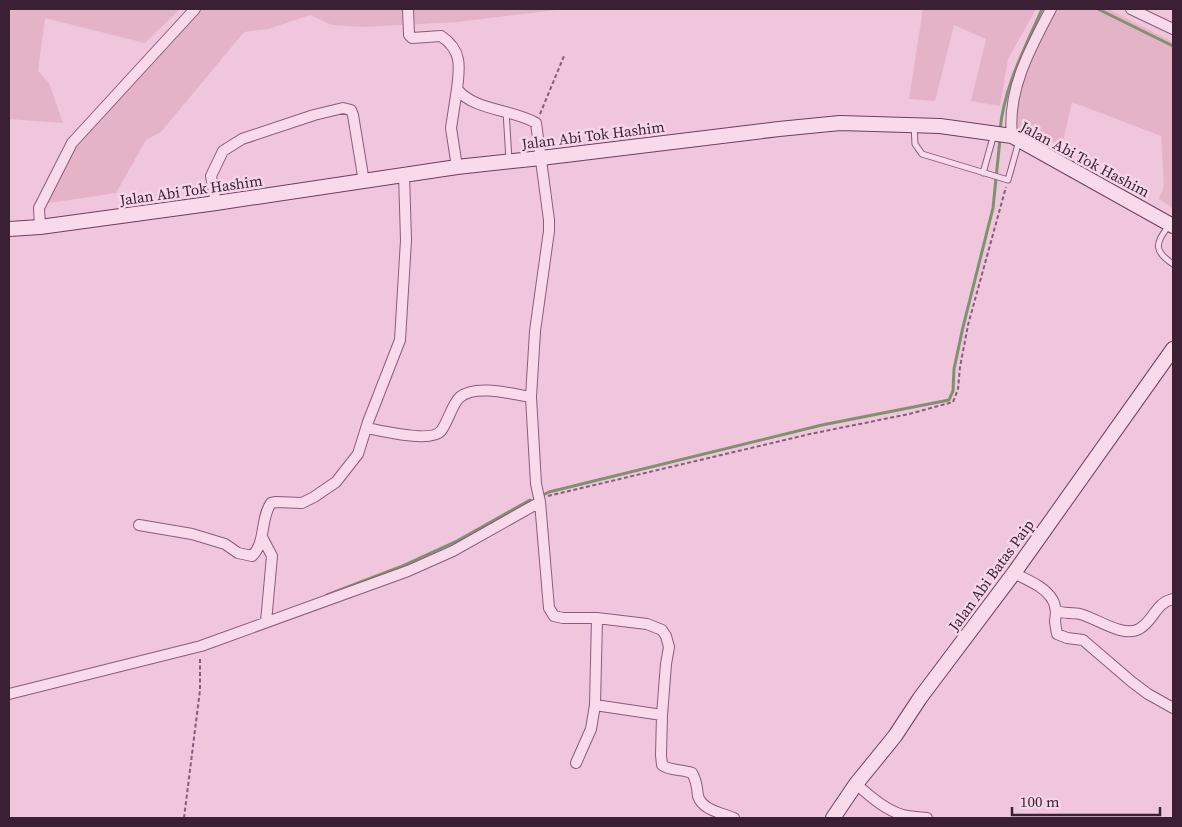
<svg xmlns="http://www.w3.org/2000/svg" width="1182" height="827" viewBox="0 0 1182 827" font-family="'Source Serif 4',serif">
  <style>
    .farmland { fill: #e5b3c7 }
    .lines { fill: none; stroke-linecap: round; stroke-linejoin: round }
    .stream { stroke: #7f926e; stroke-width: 3 }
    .service-casing { stroke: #8b5b7d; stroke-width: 7 }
    .minor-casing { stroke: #8b5b7d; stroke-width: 12 }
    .secondary-casing { stroke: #6d3e61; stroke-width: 16 }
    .path { stroke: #8b5b7d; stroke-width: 2; stroke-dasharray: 4 2.5; stroke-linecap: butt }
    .service { stroke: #f9daeb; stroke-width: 5 }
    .minor { stroke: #f9daeb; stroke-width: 10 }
    .secondary { stroke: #f9daeb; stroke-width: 14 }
    .labels { text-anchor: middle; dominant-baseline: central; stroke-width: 5; stroke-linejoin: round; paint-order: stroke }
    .street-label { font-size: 15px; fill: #3b1f34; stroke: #f6d6e7 }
  </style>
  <rect width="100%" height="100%" fill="#efc6dc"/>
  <path class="farmland" d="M9,9H180L145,43L45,18L38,71L49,83L63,123L9,119Z
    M192,9H565L457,22L364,27L332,25L310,15L268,29L244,32L161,132L146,140L116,193L43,204L71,143Z
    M923,9H1036L1008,59L1000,106L971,101L986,39L954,25L935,101L909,99Z
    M1050,9H1108L1173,42V208L1159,199L1164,185L1161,136L1072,102L1062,145L1014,128L1022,58Z"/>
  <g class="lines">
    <path class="stream" d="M1098,9L1173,46
      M1000,130C1004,87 1025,48 1042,9
      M541,496L549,492L822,425L949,400L953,391L954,369L963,327L993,208L1000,139
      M327,595L400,567L457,541L530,500"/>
    <defs>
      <path id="service" d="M506,111L509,160
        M914,125L915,144L922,154L1008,180L1019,141
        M983,173L994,134
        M1168,227C1154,244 1155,252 1173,264"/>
      <path id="minor" d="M408,9L409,35L412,38L441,36C462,50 460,66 457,89C474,111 513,109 536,123L549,220V231L535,331L531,397L536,484L540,502L549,608L554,616L563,618H597L647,624L662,630L666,636L669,647L666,664L662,715L661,755L662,765C670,771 682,769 692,773C697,781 697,788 698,796C702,810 722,813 734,818
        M1131,9L1173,29
        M1012,136C1007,90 1030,49 1051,9
        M457,167L451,128L457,89
        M216,203L211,176L223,151L242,139L314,115L343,108L351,110L353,115L364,182
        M40,227L39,208L72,143L195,9
        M367,428C382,431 431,443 441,431C448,422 452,404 460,397C476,384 512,394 531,397
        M139,525L192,534L225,544L238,553L252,556C266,543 260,519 271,503L276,502L302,503L314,497L336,482L358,454L368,422L400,340L406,240L404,174
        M262,537L272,556L266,622
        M1014,573C1027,580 1044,586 1052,599C1055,603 1055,608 1056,611C1064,614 1072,612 1080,614C1096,618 1123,638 1139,629C1154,621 1155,603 1173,599
        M1056,611L1055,622L1057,634L1067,638L1083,640L1132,682L1148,694L1173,708
        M9,694L201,646L408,571L453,551L540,502
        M595,705L662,715
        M576,763L591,729L595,705L597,618
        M856,784C870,796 885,810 903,815C910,817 919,817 927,818"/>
      <path id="secondary" d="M9,229L40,227L216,203L457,167L541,158L779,129L840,123L940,126L1012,136L1173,226
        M833,818L856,784L895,736L920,698L1014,573L1173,349"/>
    </defs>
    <use href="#service" class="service-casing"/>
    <use href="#minor" class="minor-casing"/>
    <use href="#secondary" class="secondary-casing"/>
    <path class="path" d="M540,114L564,56
      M548,496L810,434L909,414L953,402L958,389L960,367L968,325L1006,187
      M184,818L200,690V657"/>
    <use href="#service" class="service"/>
    <use href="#minor" class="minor"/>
    <use href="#secondary" class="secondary"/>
  </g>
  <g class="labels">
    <g class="street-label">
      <text transform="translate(593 135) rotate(-7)">Jalan Abi Tok Hashim</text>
      <text transform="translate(1085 159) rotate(28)">Jalan Abi Tok Hashim</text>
      <text transform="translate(191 190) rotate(-8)">Jalan Abi Tok Hashim</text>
      <text transform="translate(991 575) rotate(-54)">Jalan Abi Batas Paip</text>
    </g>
  </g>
  <rect width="1182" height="827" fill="none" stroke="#3b1f34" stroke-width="20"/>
  <path d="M1012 807v8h148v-8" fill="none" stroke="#3b1f34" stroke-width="2.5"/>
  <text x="1020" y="807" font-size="15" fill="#3b1f34" stroke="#f6d6e7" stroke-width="4" paint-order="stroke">100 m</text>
</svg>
